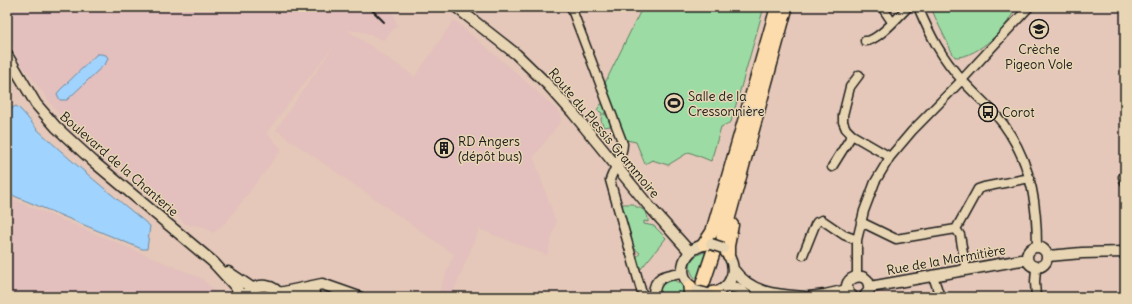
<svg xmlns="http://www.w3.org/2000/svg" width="1132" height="304" viewBox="0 0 1132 304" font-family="Delius,sans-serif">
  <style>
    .built { fill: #e3bfbd }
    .green { fill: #9cdca4; stroke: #5c7c60 }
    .water { fill: #a0d3fd; stroke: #6b8aa3 }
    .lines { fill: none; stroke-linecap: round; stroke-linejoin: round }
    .minor-casing { stroke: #1c1c1c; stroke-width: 11 }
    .tertiary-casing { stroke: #1c1c1c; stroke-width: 13 }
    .primary-casing { stroke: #1c1c1c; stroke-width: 15 }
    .trunk-casing { stroke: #1c1c1c; stroke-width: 16 }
    .minor { stroke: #e8d5b3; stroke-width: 8 }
    .tertiary { stroke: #e8d5b3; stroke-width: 10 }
    .primary { stroke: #fcdcac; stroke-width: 12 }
    .trunk { stroke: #fcdcac; stroke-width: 13 }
    .rail { stroke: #1c1c1c; stroke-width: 2 }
    .tertiary-bridge-casing { stroke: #1c1c1c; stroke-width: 13; stroke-linecap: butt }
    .tertiary-bridge { stroke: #e8d5b3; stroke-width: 10 }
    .labels { text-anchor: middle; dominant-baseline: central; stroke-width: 3; stroke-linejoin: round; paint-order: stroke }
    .poi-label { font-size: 13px; fill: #1c1c1c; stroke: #e8d5b3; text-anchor: start }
    .street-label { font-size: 13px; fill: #1c1c1c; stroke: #e8d5b3 }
  </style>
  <rect width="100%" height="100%" fill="#e5c8b9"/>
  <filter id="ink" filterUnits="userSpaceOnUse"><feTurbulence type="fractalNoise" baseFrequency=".025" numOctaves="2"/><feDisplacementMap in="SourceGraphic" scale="8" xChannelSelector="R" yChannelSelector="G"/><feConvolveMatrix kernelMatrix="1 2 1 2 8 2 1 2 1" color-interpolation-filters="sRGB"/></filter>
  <g filter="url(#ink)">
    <path class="built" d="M7,7H390L397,25L383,40L364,32L347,30L415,77L454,20L515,72L560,113L561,121L533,157L556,222L547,255L479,229L451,297H437L454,254L276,130L338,40L266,133L282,149L226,222L213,233L205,227L186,224L59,114L17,58L7,27Z
      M7,197L201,278L221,297H7Z"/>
    <path class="green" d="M640,7H764L731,122L721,127L711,161L689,152L668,165L652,160L645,164L636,142L626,140L605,83L641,10Z
      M931,7H1016C1014,11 1012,15 1010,18C1001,34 974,58 955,57C952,53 951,50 949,46C943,33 936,21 931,7Z
      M601,104H603L607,111L604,113V115L608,113L610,116L611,126L603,127L596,132L592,126L595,125L603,126L601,120L602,113L597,110Z
      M622,204H634L636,207C643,207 649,215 648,222L644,221V224L654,226L666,238L640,270L636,258L640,253L635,249L631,241V234L626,227L625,217L623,214Z
      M705,252H708L699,282C685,270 688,257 705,252Z
      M673,280C682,283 686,289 688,297H659C658,287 664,281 673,280Z"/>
    <path class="water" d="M97,54H101L106,55L108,58L106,63L67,100H60L57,94L59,91Z
      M16,106C21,108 33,125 38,130C74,164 112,195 150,226L147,249H142L7,193V114L12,108Z"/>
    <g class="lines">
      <defs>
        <path id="minor" d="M571,7L623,144C623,156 614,168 610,180L643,297
          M882,7L892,22
          M918,7C930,35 941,57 962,80C978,98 997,112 1010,134C1032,169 1037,206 1037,247
          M865,41C877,42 899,16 908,7
          M859,75L850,87L843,115V122L846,129L852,135L890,157
          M832,167L852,135
          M1123,177L1125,182
          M861,222L896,239L956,229L978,189L984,187L1030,178
          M956,229L960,235L966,270
          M803,255L815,225L817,222L822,220L844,235L857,240
          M1036,268L1035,282L1036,297
          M857,276V240L864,211L875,182L890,157L912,131L959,83L1029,7
          M933,276L940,297"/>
        <path id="tertiary" d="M456,7L516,54L548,85L573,113L648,205L690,252
          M7,55L36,104L56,127L95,163L213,262L235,286L242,297
          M1027 257a10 10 0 1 1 20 0a10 10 0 1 1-20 0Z
          M1048,256L1082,253L1125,252
          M733,269C751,294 777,295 805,297
          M228,272L252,288
          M727,286L737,288L749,297
          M870,287L1027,259
          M695,291C673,274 683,245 711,244
          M248,292C259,282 274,284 282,297
          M279,293L322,284L359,297
          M708,294C733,291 741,266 723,249
          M298,297L306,293L314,292
          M654,297C653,276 666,275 683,273
          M809,297L825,295L847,290
          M853,297C832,280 872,264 869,291L864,297"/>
        <path id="primary" d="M704,244L712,232L777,7
          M728,254V246L732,225"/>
        <path id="trunk" d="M723,237L786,7
          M703,283L713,253
          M690,287L691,297
          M712,297L714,293"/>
      </defs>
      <use href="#minor" class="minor-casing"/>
      <use href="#tertiary" class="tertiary-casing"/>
      <use href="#primary" class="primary-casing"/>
      <use href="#trunk" class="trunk-casing"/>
      <use href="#minor" class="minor"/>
      <use href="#tertiary" class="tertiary"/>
      <use href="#primary" class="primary"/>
      <use href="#trunk" class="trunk"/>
      <path class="rail" d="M369,7L384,22"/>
      <defs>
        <path id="tertiary-bridge" d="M711,244L723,248
          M696,291L708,294"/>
      </defs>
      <use href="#tertiary-bridge" class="tertiary-bridge-casing"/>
      <use href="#tertiary-bridge" class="tertiary-bridge"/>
    </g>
  </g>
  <defs>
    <symbol id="school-ring" viewBox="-11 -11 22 22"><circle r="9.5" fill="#e8d5b3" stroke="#1c1c1c" stroke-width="1.5"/><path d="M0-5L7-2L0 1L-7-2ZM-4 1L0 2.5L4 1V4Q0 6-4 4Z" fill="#1c1c1c"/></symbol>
    <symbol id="stadium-ring" viewBox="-11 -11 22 22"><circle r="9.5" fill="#e8d5b3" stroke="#1c1c1c" stroke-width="1.5"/><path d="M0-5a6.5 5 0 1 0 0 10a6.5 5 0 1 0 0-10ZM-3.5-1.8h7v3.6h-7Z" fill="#1c1c1c"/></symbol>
    <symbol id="bus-ring" viewBox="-11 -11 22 22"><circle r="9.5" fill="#e8d5b3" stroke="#1c1c1c" stroke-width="1.5"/><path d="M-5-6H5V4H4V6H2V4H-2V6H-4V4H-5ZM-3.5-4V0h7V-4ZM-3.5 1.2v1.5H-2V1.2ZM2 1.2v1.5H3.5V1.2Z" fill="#1c1c1c"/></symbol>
    <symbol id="building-ring" viewBox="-11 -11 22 22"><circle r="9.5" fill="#e8d5b3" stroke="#1c1c1c" stroke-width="1.5"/><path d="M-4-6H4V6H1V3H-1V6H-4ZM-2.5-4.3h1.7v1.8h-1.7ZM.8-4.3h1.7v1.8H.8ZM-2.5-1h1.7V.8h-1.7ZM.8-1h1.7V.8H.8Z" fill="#1c1c1c"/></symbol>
  </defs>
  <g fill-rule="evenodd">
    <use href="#school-ring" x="1028" y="18" width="22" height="22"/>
    <use href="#stadium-ring" x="663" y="92" width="22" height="22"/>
    <use href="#bus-ring" x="977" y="101" width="22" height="22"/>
    <use href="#building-ring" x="433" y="137" width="22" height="22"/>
  </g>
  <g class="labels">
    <g class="poi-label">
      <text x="1039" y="49" text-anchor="middle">Crèche<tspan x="1039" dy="15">Pigeon Vole</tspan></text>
      <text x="688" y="96">Salle de la<tspan x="688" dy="15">Cressonnière</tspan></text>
      <text x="1002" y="112">Corot</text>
      <text x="458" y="141">RD Angers<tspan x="458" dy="15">(dépôt bus)</tspan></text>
    </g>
    <g class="street-label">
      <text transform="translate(604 133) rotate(50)">Route du Plessis Grammoire</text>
      <text transform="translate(119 164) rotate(41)">Boulevard de la Chanterie</text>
      <text transform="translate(946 260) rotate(-10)">Rue de la Marmitière</text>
    </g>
  </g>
  <rect width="1132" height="304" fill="none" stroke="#e8d5b3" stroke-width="24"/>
  <rect x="12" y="12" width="1108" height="280" fill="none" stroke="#1c1c1c" stroke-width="1.5" filter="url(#ink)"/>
</svg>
